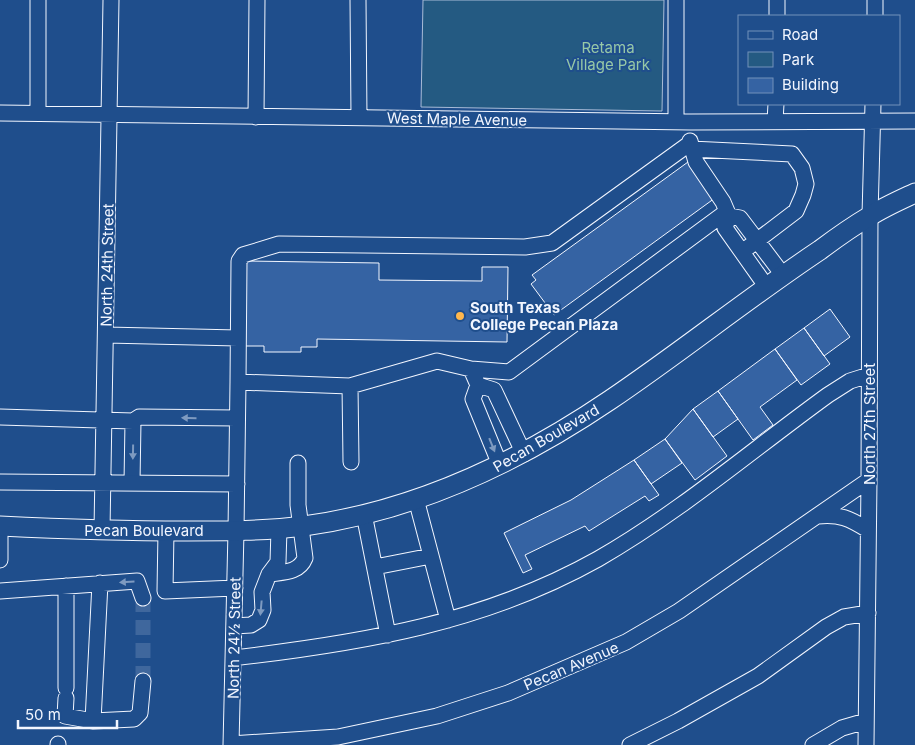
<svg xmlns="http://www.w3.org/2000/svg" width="915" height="745" viewBox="0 0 915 745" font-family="Inter,sans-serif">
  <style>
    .green { fill: #245a82; stroke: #a8bbd7 }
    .building { fill: #3563a3; stroke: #f2f6ff }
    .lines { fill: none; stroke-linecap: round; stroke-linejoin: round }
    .minor-tunnel { stroke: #3f679d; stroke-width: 15; stroke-dasharray: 15 8; stroke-linecap: butt }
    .minor-casing { stroke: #f2f6ff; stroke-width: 17 }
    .major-casing { stroke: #f2f6ff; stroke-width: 21 }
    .minor { stroke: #1f4e8c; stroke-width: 15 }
    .major { stroke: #1f4e8c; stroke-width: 19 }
    .oneway { fill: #7e9ac0 }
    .poi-dot { fill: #ffb74d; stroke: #1f4e8c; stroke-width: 2 }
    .labels { text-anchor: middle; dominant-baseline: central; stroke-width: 4; stroke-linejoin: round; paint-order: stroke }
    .park-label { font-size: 15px; fill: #97c8a6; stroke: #1f4e8c }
    .street-label { font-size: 15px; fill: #f2f6ff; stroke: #1f4e8c }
    .poi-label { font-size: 15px; font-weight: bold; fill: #f2f6ff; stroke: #1f4e8c; text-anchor: start }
  </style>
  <rect width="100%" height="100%" fill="#1f4e8c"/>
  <path class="green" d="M423,0H664L662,111L421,107Z"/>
  <path class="building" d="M688,162L715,198L554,315L531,284L536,280L532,275Z
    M246,261L379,263V280L482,281V267H508L507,342L317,339V347H301V352H264V346H245Z
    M830,309L850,337L824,356L804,328Z
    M804,328L830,364L801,385L775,349Z
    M775,349L797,380L760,407L773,425L753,440L718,391Z
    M718,391L738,419L713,437L693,409Z
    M693,409L727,456L695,480L665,439Z
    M665,439L682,463L651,484L634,460Z
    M634,460L659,495L649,501L645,496L589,531L585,526L525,555L532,569L523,573L504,533L571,500Z"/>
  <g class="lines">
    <path class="minor-tunnel" d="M143,681V598"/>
    <defs>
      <path id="minor" d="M38,0V113
        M358,0L359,117
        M777,16V0
        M875,16V0
        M0,113L691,122L915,121
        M256,117L257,0
        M676,121V0
        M775,121L776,104
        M690,141L696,162L723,202L729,216L740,218L783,275
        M691,149L792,154L802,168L806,184L803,195L796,211L742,252
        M729,216L725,228L766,286
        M106,335L238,338
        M471,369L478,385L473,399L500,465
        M238,382L239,261L243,255L279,244L525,247L552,243L689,144
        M478,385L494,390L524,454
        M350,386L351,462
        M0,417L133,421L139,417L237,418
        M0,482L237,484
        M132,483L133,421
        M416,499L448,620
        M364,514L388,635
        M818,516C840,514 849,518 868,530
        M102,530L111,0
        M166,531L165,591L235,588
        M0,560V526
        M375,567L431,556
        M269,574C283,572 299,573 305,558L298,505V463
        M0,591L137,581L143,598
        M234,626L251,625L259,620L263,610L262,592L269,574L278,562L279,529
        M233,658C362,643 484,623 598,559C680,512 752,450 828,395L850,381L869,375
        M66,688V586
        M66,698L65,716L93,721L134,719L140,713L143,681
        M93,721L100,583
        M231,744L338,737L437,716L508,693L626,642L679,611L869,480
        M58,745V744
        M231,745L236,531L238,382L350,386L437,361L471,369L509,372L726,212
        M630,745L678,721L758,676L826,627L844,617L868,613
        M813,745L842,728L866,721
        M866,745L869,480L870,215L873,104"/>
      <path id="major" d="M0,526C62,529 125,531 187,531C226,531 265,531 304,526C415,511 517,463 610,400C681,352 748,298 820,250C836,238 853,226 870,216C884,207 900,200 915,193"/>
    </defs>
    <use href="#minor" class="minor-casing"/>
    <use href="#major" class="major-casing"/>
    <use href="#minor" class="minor"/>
    <use href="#major" class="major"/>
  </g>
  <defs><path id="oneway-solid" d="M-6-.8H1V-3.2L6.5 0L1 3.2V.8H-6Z" transform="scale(1.25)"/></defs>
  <g class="oneway">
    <use href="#oneway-solid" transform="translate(189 418) rotate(-179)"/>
    <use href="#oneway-solid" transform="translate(492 445) rotate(68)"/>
    <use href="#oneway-solid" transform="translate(133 452) rotate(91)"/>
    <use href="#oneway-solid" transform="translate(127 582) rotate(177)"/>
    <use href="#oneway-solid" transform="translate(261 608) rotate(95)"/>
  </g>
  <circle class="poi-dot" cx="460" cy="316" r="5"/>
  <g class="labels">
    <g class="park-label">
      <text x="608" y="47">Retama<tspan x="608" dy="17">Village Park</tspan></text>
    </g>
    <g class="street-label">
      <text transform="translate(457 119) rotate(1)">West Maple Avenue</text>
      <text transform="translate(107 265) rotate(-89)">North 24th Street</text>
      <text transform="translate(869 424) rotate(-90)">North 27th Street</text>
      <text transform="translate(546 438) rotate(-30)">Pecan Boulevard</text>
      <text x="144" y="530">Pecan Boulevard</text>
      <text transform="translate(234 638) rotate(-89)">North 24½ Street</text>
      <text transform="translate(571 666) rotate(-23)">Pecan Avenue</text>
    </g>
    <g class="poi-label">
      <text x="470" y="307">South Texas<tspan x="470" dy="17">College Pecan Plaza</tspan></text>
    </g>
  </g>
  <rect x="738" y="15" width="162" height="90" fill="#1f4e8c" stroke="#7391ba"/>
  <rect x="748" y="31" width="25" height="8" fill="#1f4e8c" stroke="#7391ba"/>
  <text x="782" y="40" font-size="15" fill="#f2f6ff">Road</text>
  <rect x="748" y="52" width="25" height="15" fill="#245a82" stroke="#7391ba"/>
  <text x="782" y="65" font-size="15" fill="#f2f6ff">Park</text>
  <rect x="748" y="78" width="25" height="15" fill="#3563a3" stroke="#7391ba"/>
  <text x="782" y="90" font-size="15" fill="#f2f6ff">Building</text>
  <path d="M18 720v8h99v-8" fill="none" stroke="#f2f6ff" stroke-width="2.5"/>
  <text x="25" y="720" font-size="15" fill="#f2f6ff" stroke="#1f4e8c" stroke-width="4" paint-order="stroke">50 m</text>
</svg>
